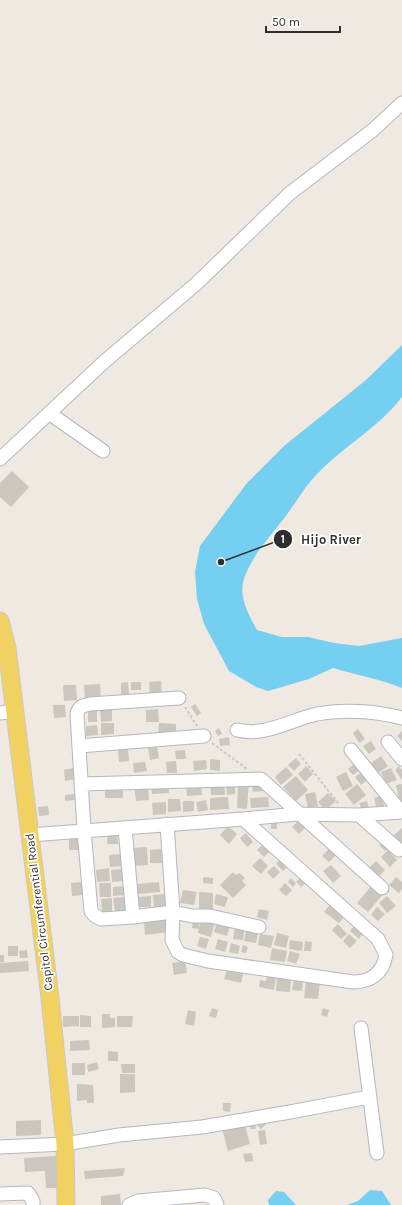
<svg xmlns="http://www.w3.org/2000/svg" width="402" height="1205" viewBox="0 0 402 1205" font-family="Karla,sans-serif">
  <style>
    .water { fill: #75cff0 }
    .building { fill: #cbc7bf }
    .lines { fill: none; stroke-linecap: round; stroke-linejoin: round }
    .minor-casing { stroke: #b4b7c1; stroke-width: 15 }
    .major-casing { stroke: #c9c9c9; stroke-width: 19 }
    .path { stroke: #c9c9c9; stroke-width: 2; stroke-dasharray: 3 2; stroke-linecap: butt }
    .minor { stroke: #fff; stroke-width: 13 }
    .major { stroke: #f2d163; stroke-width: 17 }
    .labels { text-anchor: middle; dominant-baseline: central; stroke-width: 3.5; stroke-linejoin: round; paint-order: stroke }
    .street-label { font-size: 12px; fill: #2e2e2e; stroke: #fff }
    .leader { fill: none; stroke: #2e2e2e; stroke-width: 1.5 }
    .callout-dot { fill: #2e2e2e; stroke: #fff; stroke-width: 1.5 }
    .mark-label { font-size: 12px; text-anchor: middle; font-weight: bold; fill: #fff }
    .callout-label { font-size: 13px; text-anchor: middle; font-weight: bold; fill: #2e2e2e; stroke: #fff; stroke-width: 3.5; stroke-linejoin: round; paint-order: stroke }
  </style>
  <rect width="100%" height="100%" fill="#efe9e1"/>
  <path class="water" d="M402,345V397C380,426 346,445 321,470C307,483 299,498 288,513C273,534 252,554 244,579C238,597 249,615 257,630L282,637H308L334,643L359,646L402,638V688C380,679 356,675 333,668L309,679L268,691L256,687L229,671L204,624L197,599L195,572L200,546L247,483L284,446L366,380Z
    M370,1190L382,1191L391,1205H347L358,1201Z
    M276,1191L284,1192L296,1205H269L268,1200Z"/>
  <path class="building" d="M12,471L29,487L11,507L0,497V483Z
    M161,681L162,695L150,696L149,682Z
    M128,682L129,695H121V683Z
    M131,682H141V690H131Z
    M100,684L101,700L85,701L84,685Z
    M63,685H76L77,700L64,701Z
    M195,704L201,713L197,716L191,707Z
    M53,705H65L66,717L54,718Z
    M158,709L159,722H146V710Z
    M100,710H112V721L101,722Z
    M88,711H97V722H88Z
    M101,723H114V734L101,735Z
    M159,723L176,724V737L158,736Z
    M97,725L98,735L86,736V726Z
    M219,728L222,734L218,736L215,731Z
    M358,729L365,739L359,743L353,733Z
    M402,731V741L397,736Z
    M229,737L230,745L220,746L219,739Z
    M371,741L376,749L369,754L363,746Z
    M157,747L159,758L150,760L148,748Z
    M128,748L129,761L119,762L118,749Z
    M185,750L186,759H176L175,751Z
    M381,756L388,766L378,773L371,763Z
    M296,758L301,764L294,771L288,765Z
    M210,759L220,760V771L210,770Z
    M206,760L207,769L194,771L193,761Z
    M176,761L177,773H167L166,762Z
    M145,762L147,771L134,773L133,763Z
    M355,763L360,770L353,775L348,769Z
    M306,766L313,774L305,782L298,774Z
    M399,766L402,770V780L395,770Z
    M286,767L293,775L281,785L275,777Z
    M74,768L75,779L65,781L64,770Z
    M391,768L397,780L386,784L381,772Z
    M365,769L371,777L361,785L355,777Z
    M346,772L353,786L343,791L336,777Z
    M296,776L308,790L296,801L283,787Z
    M238,780L249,781L247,809L237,808Z
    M224,781L225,795H211L210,782Z
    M262,782L263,791L253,792L252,783Z
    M148,784L149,800L136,801L134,786Z
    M168,784L169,793L152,794L151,785Z
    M201,784L202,795L187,796L186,785Z
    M357,784L366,795L354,805L345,794Z
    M402,784V803H400L396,785Z
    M235,785V794L227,795L226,786Z
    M105,786H123V798H105Z
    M315,792L318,806L308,808L305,794Z
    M328,793L336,801L325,810L318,802Z
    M75,794V800L65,801V795Z
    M381,796L385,808L377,811L374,798Z
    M228,797L229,809L210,810V798Z
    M268,797L269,807L251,808L250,798Z
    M168,799H180L181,811L168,812Z
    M206,800L208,810L198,812L196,802Z
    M183,801H194V811L183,812Z
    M367,801L369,808L362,810L359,803Z
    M166,802V814L153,815L152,803Z
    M48,806L49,815L39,816L38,807Z
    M299,820L306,827L299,834L292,827Z
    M271,822H277V829H271Z
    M228,826L237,834L229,844L220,835Z
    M402,828V845L394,835Z
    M117,833L118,844H107V834Z
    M246,833L253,842L247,847L240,838Z
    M81,838L82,850H69V839Z
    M386,839L392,846L385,851L379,845Z
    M264,843L271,850L264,857L257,850Z
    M332,846L338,853L329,862L322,856Z
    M147,847L148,865L133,866L131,848Z
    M161,849L162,863H150V850Z
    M388,850L397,860L390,867L381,857Z
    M121,854L122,866L110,867L109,855Z
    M260,858L268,866L261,874L252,866Z
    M281,858L289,865L283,871L276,864Z
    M376,861L385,870L379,876L369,868Z
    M331,865L341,876L333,883L323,871Z
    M274,866L280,872L273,879L267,872Z
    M109,868L110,881L97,882L96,870Z
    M122,869L123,881L112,882L111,870Z
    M233,872L236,875L239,873L245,878L242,881L246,885L233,898L220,885Z
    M304,875L309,880L301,887L296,882Z
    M203,877L213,878V884L203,883Z
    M396,877L402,882V889L399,893L389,885Z
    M291,878L296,883L293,887L288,882Z
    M82,882L83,895L72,896L71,883Z
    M159,882L160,892L138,894L137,884Z
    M99,883H111V897H100Z
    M285,883L292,890L286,896L279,890Z
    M373,884L384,893L368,912L357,903Z
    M125,886L126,895L113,896V887Z
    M183,890L197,892L194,905L180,903Z
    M199,892L213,893V909H199Z
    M165,894L167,907L154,909L153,895Z
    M216,894L228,897L225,907L214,904Z
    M151,896V907H138L137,897Z
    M387,896L396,906L387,913L379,903Z
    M125,897L126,910L115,912L113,898Z
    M112,898V912L102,913L101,899Z
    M333,901L347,913L339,923L324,912Z
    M377,907L385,914L378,921L371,915Z
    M259,909L269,911L267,920L257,917Z
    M169,918L170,932L145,935L144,921Z
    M201,918L215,922L211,937L198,933Z
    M218,918L231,922L227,936L214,932Z
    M193,920L199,921V929L192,928Z
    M338,924L347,934L341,939L332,930Z
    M235,925L245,926L243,940L233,939Z
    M355,925L364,932L359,939L350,931Z
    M249,930L256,931V933L258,934L256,943L244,941L246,931L249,932Z
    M277,933L289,936L286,948L274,945Z
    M260,934L274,936L271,948L258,945Z
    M349,934L357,941L350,948L343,941Z
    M200,937L209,939L206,949L197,946Z
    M218,939L228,942L225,952L215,949Z
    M290,940L303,942L302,951L289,949Z
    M305,941L312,942L311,951H304Z
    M231,943L240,946L238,954L229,952Z
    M243,945L248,947L246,953L241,952Z
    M8,946H18V956H8Z
    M272,948L287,951L285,962L270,960Z
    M27,950L28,958H20L19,951Z
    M290,951L300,954L296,964L287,961Z
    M0,955H4V962H0Z
    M28,961L29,971L0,973V963Z
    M185,961L187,973L174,975L172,963Z
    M228,967L244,971L241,983L224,979Z
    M277,975L291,976L290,992L276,991Z
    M267,976L276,977L274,990L259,987L260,980L266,981Z
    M294,980L303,981L302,991L292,990Z
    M306,980L320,983L318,999L304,998Z
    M212,1008L218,1010L216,1018L209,1016Z
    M323,1008L329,1010L327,1017L321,1015Z
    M188,1010L196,1012L194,1026L185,1024Z
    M102,1014H110V1018H115V1027L102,1028Z
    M80,1015L91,1016V1027H80Z
    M63,1016H79V1026L63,1027Z
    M117,1016H133L132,1027H117Z
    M89,1040L90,1050L70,1051V1041Z
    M108,1051L118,1052V1061H108Z
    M97,1062L99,1069L88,1072L87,1065Z
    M72,1063H85V1075H72Z
    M121,1064H135V1073H122Z
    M120,1074H135V1092L120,1093Z
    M77,1084L93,1085L94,1103H87V1100L77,1101Z
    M223,1103H231L230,1112L223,1111Z
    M41,1120V1135L16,1136V1121Z
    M264,1120L267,1123L261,1129L256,1124Z
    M244,1121L250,1144L228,1151L222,1128Z
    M249,1123H255L256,1129H251Z
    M265,1130L267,1144L260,1145L258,1131Z
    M252,1153L253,1161L245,1162L243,1154Z
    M56,1156L57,1188H46L45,1171L25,1172L24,1158Z
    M125,1168L123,1176L85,1179L84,1171Z
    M120,1194L121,1205H101V1196Z"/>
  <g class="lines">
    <defs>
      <path id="minor" d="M49,413L103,451
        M0,459L105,361L196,284L289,194L373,130L402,103
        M179,698L90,704C82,706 79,706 77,714L84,830L91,911L94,915L101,919L133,917L173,912L192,916H210L259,927
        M0,713L15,711
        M237,730C265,737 290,720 317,714C343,709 376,711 402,718
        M388,742L402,759
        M79,746L204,736
        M351,750L401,812
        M81,784L261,779L382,888
        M359,815L399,850
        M167,824L173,912L172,940L178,952L183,955L208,961L353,982C371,982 383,973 386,955L378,939L243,819
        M125,828L133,917
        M30,835L243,819L298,814L359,815L402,812
        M361,1028L377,1153
        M0,1147L65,1144L119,1135L202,1127L290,1112L369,1097
        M0,1194L28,1193L33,1201V1205
        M129,1205L138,1201L205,1195L214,1198L217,1205"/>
      <path id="major" d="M0,621L7,648L50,998L65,1144L66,1205"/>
    </defs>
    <use href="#minor" class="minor-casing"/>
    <use href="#major" class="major-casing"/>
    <path class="path" d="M185,707L197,726
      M212,743L247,769
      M299,754L339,804"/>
    <use href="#minor" class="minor"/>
    <use href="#major" class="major"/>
  </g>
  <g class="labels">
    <g class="street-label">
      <text transform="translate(39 912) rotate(-97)">Capitol Circumferential Road</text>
    </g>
  </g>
  <path class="leader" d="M221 562L283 539"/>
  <g class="callout-dot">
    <circle cx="221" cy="562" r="4"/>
    <circle cx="283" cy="539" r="10"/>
  </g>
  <g class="mark-label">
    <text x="283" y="543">1</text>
  </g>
  <g class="callout-label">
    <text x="331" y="544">Hijo River</text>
  </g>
  <path d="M266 26v6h74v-6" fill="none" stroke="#2e2e2e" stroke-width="2"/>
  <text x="272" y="26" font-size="12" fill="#2e2e2e" stroke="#ffffff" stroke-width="3" paint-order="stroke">50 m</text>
</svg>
